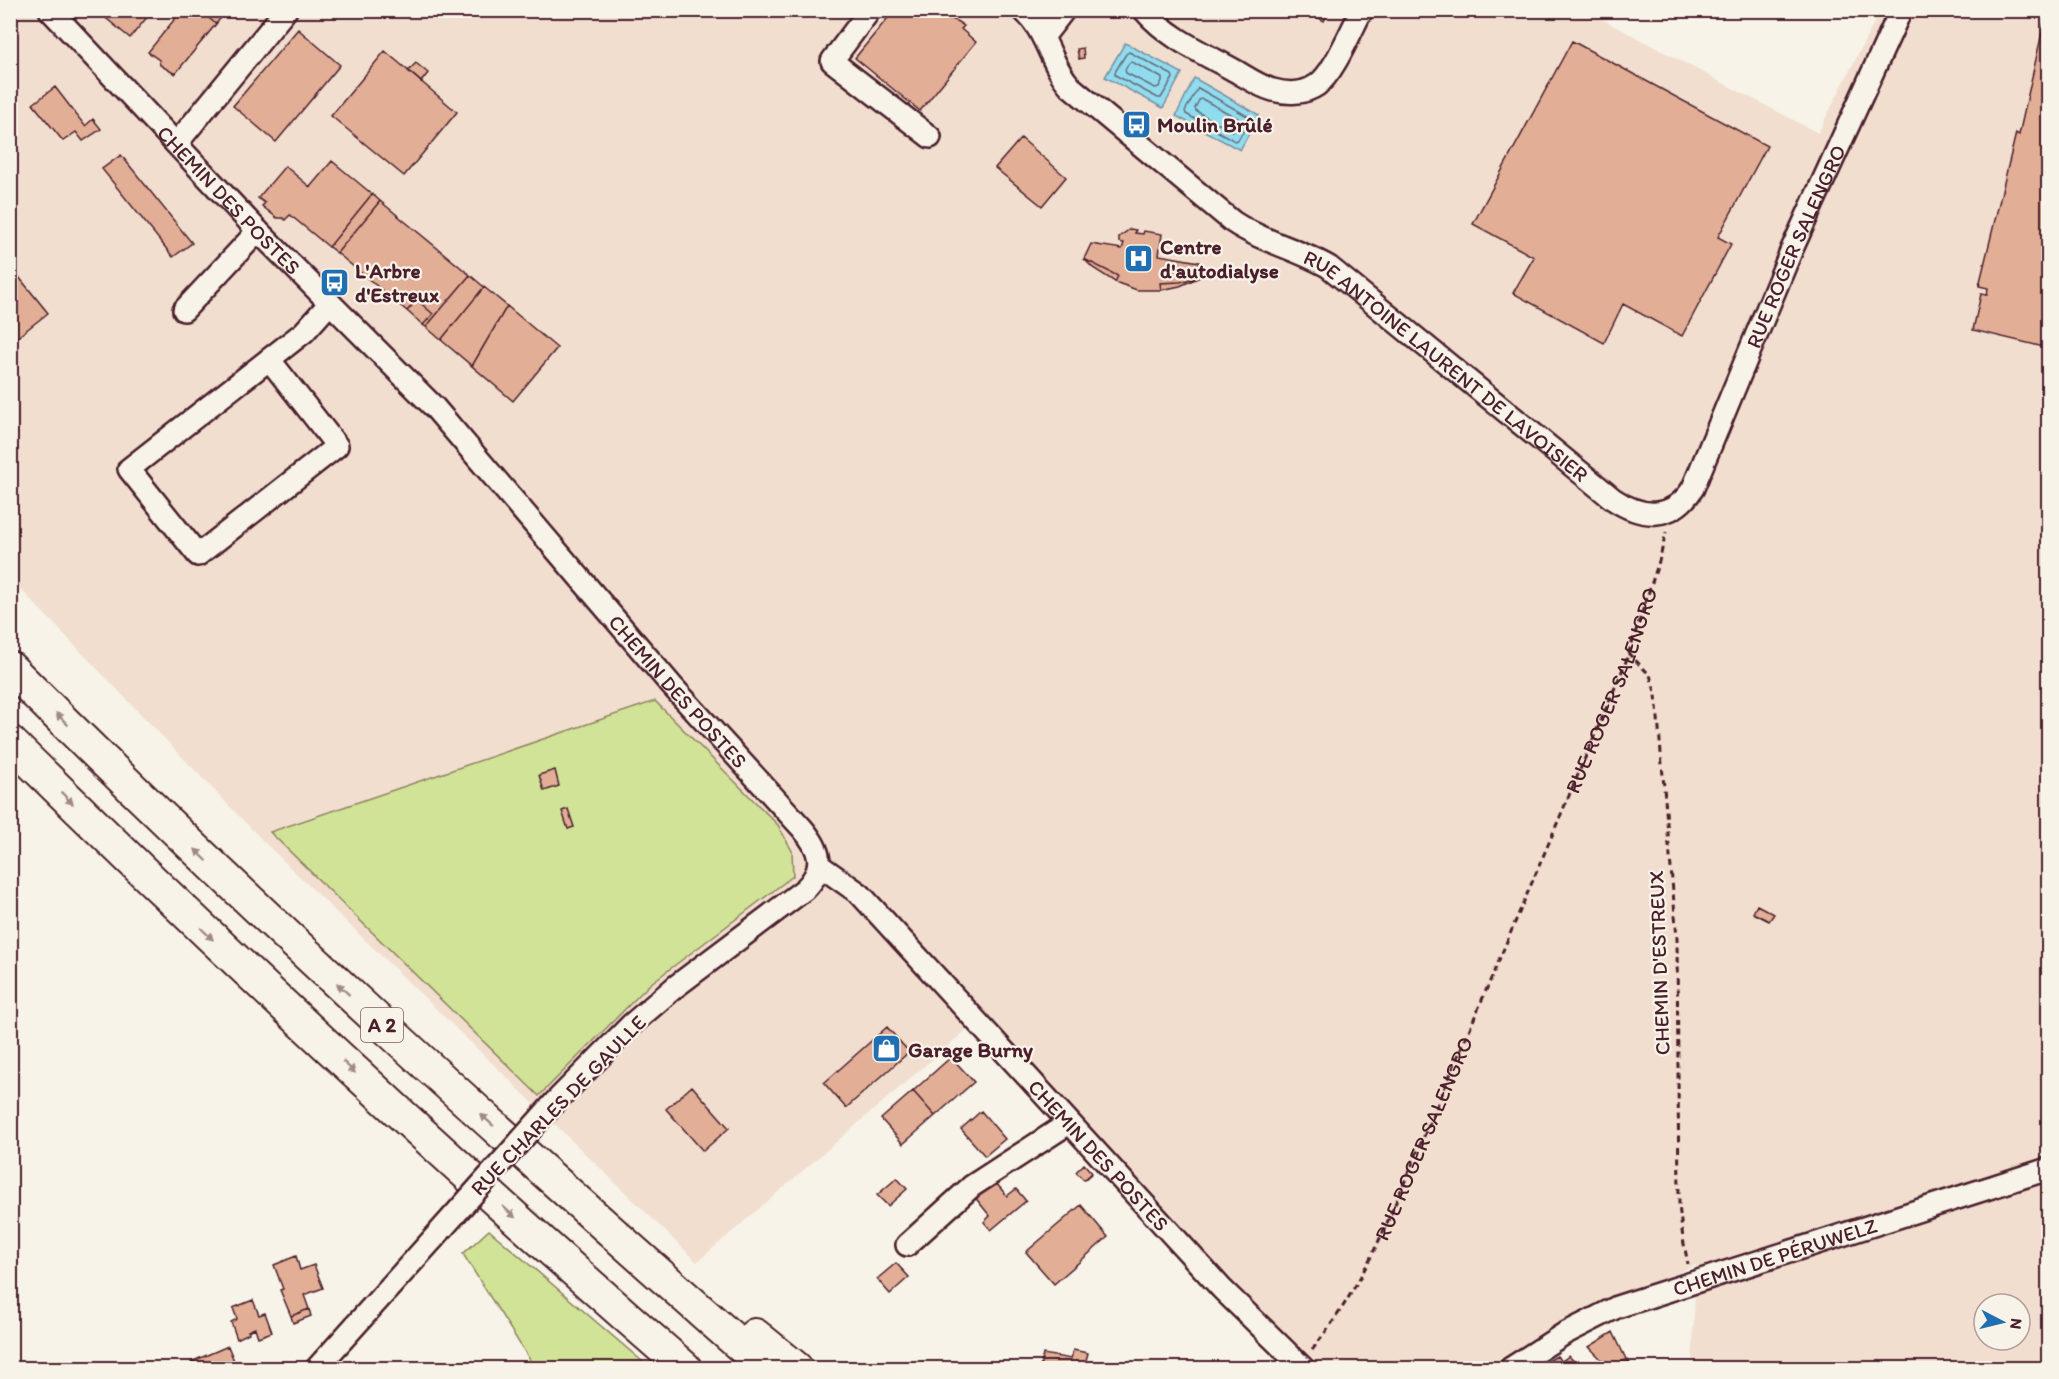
<svg xmlns="http://www.w3.org/2000/svg" width="2059" height="1379" viewBox="0 0 2059 1379" font-family="Itim,sans-serif">
  <style>
    .built { fill: #f1decf; fill-rule: evenodd }
    .green { fill: #d1e397; stroke: #8e8161; stroke-width: 1.5 }
    .water { fill: #90dcef; stroke: #7490a1; stroke-width: 1.5 }
    .lines { fill: none; stroke-linecap: round; stroke-linejoin: round }
    .shore { stroke: #666b79; stroke-width: 1.5 }
    .building { fill: #e2ae96; stroke: #4a1f2b; stroke-width: 1.5 }
    .minor-casing { stroke: #4a1f2b; stroke-width: 26 }
    .highway-casing { stroke: #4a1f2b; stroke-width: 36 }
    .path { stroke: #4a1f2b; stroke-width: 3; stroke-dasharray: 6 4.5; stroke-linecap: butt }
    .minor { stroke: #f7f3e8; stroke-width: 21 }
    .highway { stroke: #f7f3e8; stroke-width: 32 }
    .minor-bridge-casing { stroke: #4a1f2b; stroke-width: 26; stroke-linecap: butt }
    .minor-bridge { stroke: #f7f3e8; stroke-width: 21 }
    .oneway { fill: #a0898a }
    .labels { text-anchor: middle; dominant-baseline: central; stroke-width: 4.5; stroke-linejoin: round; paint-order: stroke }
    .shield { fill: #f7f3e8; stroke: #7e5f64; stroke-width: 1.5 }
    .shield-label { font-size: 20px; font-weight: bold; fill: #4a1f2b }
    .poi-label { font-size: 21px; font-weight: bold; fill: #4a1f2b; stroke: #f7f3e8; text-anchor: start }
    .street-label { font-size: 21px; fill: #4a1f2b; stroke: #f7f3e8 }
  </style>
  <rect width="100%" height="100%" fill="#f7f3e8"/>
  <filter id="ink" filterUnits="userSpaceOnUse"><feTurbulence type="fractalNoise" baseFrequency=".0167" numOctaves="2"/><feDisplacementMap in="SourceGraphic" scale="12" xChannelSelector="R" yChannelSelector="G"/><feConvolveMatrix kernelMatrix="1 2 1 2 8 2 1 2 1" color-interpolation-filters="sRGB"/></filter>
  <g filter="url(#ink)">
    <path class="built" d="M11,11H1586L1818,133L1880,11H2048V1357L2035,1368H1692L1696,1265L1565,1321L1500,1368H1309L986,1013L697,1262L264,842L11,579ZM1984,1304H2020V1340H1984Z"/>
    <path class="green" d="M655,701L778,825L792,851L793,876L650,984L539,1096L270,832Z
      M489,1230L650,1368H535L463,1254Z"/>
    <path class="water" d="M1125,43L1182,73L1163,108L1105,77Z
      M1194,78L1259,115L1240,150L1176,116Z"/>
    <g class="lines">
      <path class="shore" d="M1129,52L1172,75L1173,78L1161,98H1158L1115,75V72L1126,54Z
        M1132,62L1162,78V81L1159,87L1155,88L1126,73L1125,70L1129,63Z
        M1198,88L1249,117L1250,120L1238,140L1235,141L1186,114L1185,111Z
        M1202,99L1239,119L1240,123L1235,130L1232,131L1196,111L1195,108L1199,100Z"/>
    </g>
    <path class="building" d="M96,10H153L130,38Z
      M182,10H199L216,24L175,74L160,65L159,60L148,52Z
      M199,10H227L216,24Z
      M899,10H933V14L946,16L958,22L964,26L961,29L976,42L920,111L855,58L891,14L894,17Z
      M1305,10H1330L1324,21Z
      M2047,10H2048V348L1973,330L1981,294L1987,295L1988,288L1979,286L2016,133L2019,135Z
      M298,29L340,65L276,142L233,106Z
      M1572,41L1767,146L1718,237L1731,244L1682,336L1623,304L1604,343L1513,293L1534,257L1473,224Z
      M1083,48L1084,58L1079,59L1077,49Z
      M385,51L457,112L404,176L331,116Z
      M416,63L428,73L421,82L408,71Z
      M55,87L85,126L93,119L101,129L83,141L76,132L63,141L33,104Z
      M1021,138L1066,177L1042,206L995,168Z
      M121,155L192,243L173,257L102,169Z
      M332,161L372,194L329,247L290,215L285,220L283,218H277L262,206L265,203L258,198L285,166L310,187Z
      M372,194L380,201L337,253L329,247Z
      M380,201L470,275L426,327L423,325L433,314L417,300L407,311L337,253Z
      M1130,229L1136,230L1135,233L1143,234L1144,231L1162,234L1159,255L1199,262L1202,276L1180,282L1160,283L1161,290H1137L1115,282L1118,276L1084,259L1091,244L1122,249L1124,243L1119,242V237Z
      M1084,259L1118,276L1115,282L1093,268Z
      M10,266L48,313L10,343Z
      M470,275L484,287L441,340L426,327Z
      M1202,276L1180,286L1161,290L1160,283L1180,282Z
      M484,287L507,306L472,366L441,340Z
      M417,300L433,314L423,325L407,311Z
      M507,306L557,348L513,401L472,366Z
      M555,770L559,786L544,791L539,775Z
      M568,809L574,827L568,829L562,811Z
      M1757,905L1774,914L1769,921L1753,913Z
      M887,1027L909,1052L846,1108L824,1083Z
      M951,1057L974,1082L935,1116L913,1091Z
      M692,1086L729,1128L703,1151L666,1109Z
      M913,1091L935,1116L903,1144L881,1119Z
      M981,1111L1005,1139L985,1156L961,1129Z
      M1084,1164L1092,1173L1084,1180L1076,1172Z
      M897,1178L907,1189L888,1206L877,1195Z
      M996,1183L1007,1196L1016,1189L1026,1201L991,1230L984,1222L990,1216L974,1196L986,1186L989,1189Z
      M1081,1205L1108,1237L1054,1284L1026,1252Z
      M296,1256L300,1270L314,1265L323,1288L304,1295L309,1309L291,1316L280,1290L283,1289L274,1265Z
      M896,1263L909,1277L890,1294L877,1279Z
      M253,1300L259,1315L265,1313L272,1332L258,1337L255,1328L248,1331L249,1333L237,1339L231,1322L237,1319L233,1308Z
      M309,1309L311,1316L293,1323L291,1316Z
      M1613,1332L1626,1359L1615,1368H1610L1589,1347Z
      M228,1346L237,1368H193L191,1362Z
      M1073,1350L1088,1353L1084,1368H1040L1043,1354L1071,1359Z
      M1557,1356L1566,1368H1536Z
      M1569,1356L1580,1368H1568L1562,1361Z
      M1626,1359L1630,1363L1624,1368H1615Z"/>
    <g class="lines">
      <defs>
        <g id="minor">
          <path id="s2" d="M50,10L258,231L435,408L672,686L802,828C820,849 827,867 805,889L675,987L632,1024L555,1102"/>
          <path d="M870,10L832,61L930,137"/>
          <path id="s3" d="M1023,10C1047,31 1050,65 1071,87L1233,222C1263,242 1298,249 1329,267L1613,499C1643,519 1673,520 1693,488L1792,249L1901,10"/>
          <path d="M1144,10C1168,38 1201,52 1232,69C1245,76 1258,86 1273,90C1287,94 1304,94 1317,85C1334,73 1351,30 1362,10"/>
          <path d="M1043,37L1064,10"/>
          <path d="M177,143L286,10"/>
          <path d="M184,310L258,231"/>
          <path d="M269,359L337,446L198,555L129,469L304,332L330,303"/>
          <path id="s4" d="M819,865L860,894L1222,1289L1303,1368"/>
          <path d="M907,1245L972,1186L1069,1123"/>
          <path d="M317,1368L433,1239"/>
          <path id="s5" d="M1511,1368L1564,1334L1617,1307L2048,1169"/>
        </g>
        <path id="highway" d="M10,668C253,911 508,1142 766,1368
          M10,742C229,958 454,1167 685,1368
          M755,1335L796,1368"/>
      </defs>
      <use href="#minor" class="minor-casing"/>
      <use href="#highway" class="highway-casing"/>
      <g class="path">
        <path d="M1628,653L1650,675L1656,695L1677,938L1679,1205L1683,1239L1688,1264"/>
        <path id="s1" d="M1312,1350C1343,1311 1367,1268 1387,1223L1625,664L1660,558L1666,532"/>
      </g>
      <use href="#minor" class="minor"/>
      <use href="#highway" class="highway"/>
      <defs>
        <path id="minor-bridge" d="M433,1239L555,1102"/>
      </defs>
      <use href="#minor-bridge" class="minor-bridge-casing"/>
      <use href="#minor-bridge" class="minor-bridge"/>
    </g>
    <defs><path id="oneway-solid" d="M-6-.8H1V-3.2L6.5 0L1 3.2V.8H-6Z" transform="scale(1.5)"/></defs>
    <g class="oneway">
      <use href="#oneway-solid" transform="translate(62 719) rotate(-135)"/>
      <use href="#oneway-solid" transform="translate(67 798) rotate(45)"/>
      <use href="#oneway-solid" transform="translate(201 855) rotate(-136)"/>
      <use href="#oneway-solid" transform="translate(207 934) rotate(44)"/>
      <use href="#oneway-solid" transform="translate(343 989) rotate(-137)"/>
      <use href="#oneway-solid" transform="translate(349 1067) rotate(43)"/>
      <use href="#oneway-solid" transform="translate(487 1120) rotate(-138)"/>
      <use href="#oneway-solid" transform="translate(509 1212) rotate(42)"/>
    </g>
  </g>
  <defs>
    <symbol id="bus-square" viewBox="-11 -11 22 22"><rect x="-9" y="-9" width="18" height="18" rx="4" fill="#1f6fb2" stroke="#f7f3e8"/><path d="M-5-6H5V4H4V6H2V4H-2V6H-4V4H-5ZM-3.5-4V0h7V-4ZM-3.5 1.2v1.5H-2V1.2ZM2 1.2v1.5H3.5V1.2Z" fill="#fff"/></symbol>
    <symbol id="hospital-square" viewBox="-11 -11 22 22"><rect x="-9" y="-9" width="18" height="18" rx="4" fill="#1f6fb2" stroke="#f7f3e8"/><path d="M-5-5h3v3.5h4V-5h3V5h-3V1.5h-4V5h-3Z" fill="#fff"/></symbol>
    <symbol id="shop-square" viewBox="-11 -11 22 22"><rect x="-9" y="-9" width="18" height="18" rx="4" fill="#1f6fb2" stroke="#f7f3e8"/><path d="M-5-2.5h2.3a2.7 3.5 0 0 1 5.4 0H5L5.5 6h-11ZM-1.5-2.5h3a1.5 2.3 0 0 0-3 0Z" fill="#fff"/></symbol>
  </defs>
  <g fill-rule="evenodd">
    <use href="#bus-square" x="1120" y="108" width="33" height="33"/>
    <use href="#hospital-square" x="1122" y="242" width="33" height="33"/>
    <use href="#bus-square" x="318" y="266" width="33" height="33"/>
    <use href="#shop-square" x="870" y="1032" width="33" height="33"/>
  </g>
  <g class="labels">
    <rect class="shield" x="361" y="1008" width="42" height="34" rx="4.5"/>
    <g class="shield-label">
      <text x="382" y="1025">A 2</text>
    </g>
    <g class="poi-label">
      <text x="1157" y="124">Moulin Brûlé</text>
      <text x="1160" y="246">Centre<tspan x="1160" dy="24">d'autodialyse</tspan></text>
      <text x="355" y="270">L'Arbre<tspan x="355" dy="24">d'Estreux</tspan></text>
      <text x="908" y="1049">Garage Burny</text>
    </g>
    <g class="street-label">
      <text stroke="none"><textPath href="#s2" startOffset="261">CHEMIN DES POSTES</textPath></text>
      <text stroke="none"><textPath href="#s3" startOffset="1130">RUE ROGER SALENGRO</textPath></text>
      <text stroke="none"><textPath href="#s3" startOffset="561">RUE ANTOINE LAURENT DE LAVOISIER</textPath></text>
      <text stroke="none"><textPath href="#s2" startOffset="927">CHEMIN DES POSTES</textPath></text>
      <text stroke="none"><textPath href="#s1" startOffset="726">RUE ROGER SALENGRO</textPath></text>
      <text transform="translate(1659 963) rotate(-92)">CHEMIN D'ESTREUX</text>
      <text transform="translate(558 1105) rotate(-46)">RUE CHARLES DE GAULLE</text>
      <text stroke="none"><textPath href="#s1" startOffset="240">RUE ROGER SALENGRO</textPath></text>
      <text stroke="none"><textPath href="#s4" startOffset="404">CHEMIN DES POSTES</textPath></text>
      <text stroke="none"><textPath href="#s5" startOffset="288">CHEMIN DE PÉRUWELZ</textPath></text>
    </g>
  </g>
  <rect width="2059" height="1379" fill="none" stroke="#f7f3e8" stroke-width="36"/>
  <rect x="18" y="18" width="2023" height="1343" fill="none" stroke="#4a1f2b" stroke-width="2" filter="url(#ink)"/>
  <g transform="translate(2002 1322) rotate(97)"><circle r="28" fill="#f7f3e8" stroke="#b29e9c" stroke-width="1.5"/>
  <path d="M0-4.5L10 22L0 15L-10 22Z" fill="#1f6fb2"/>
  <text y="-9" font-size="16" font-weight="bold" text-anchor="middle" fill="#4a1f2b">N</text>
  </g>
</svg>
